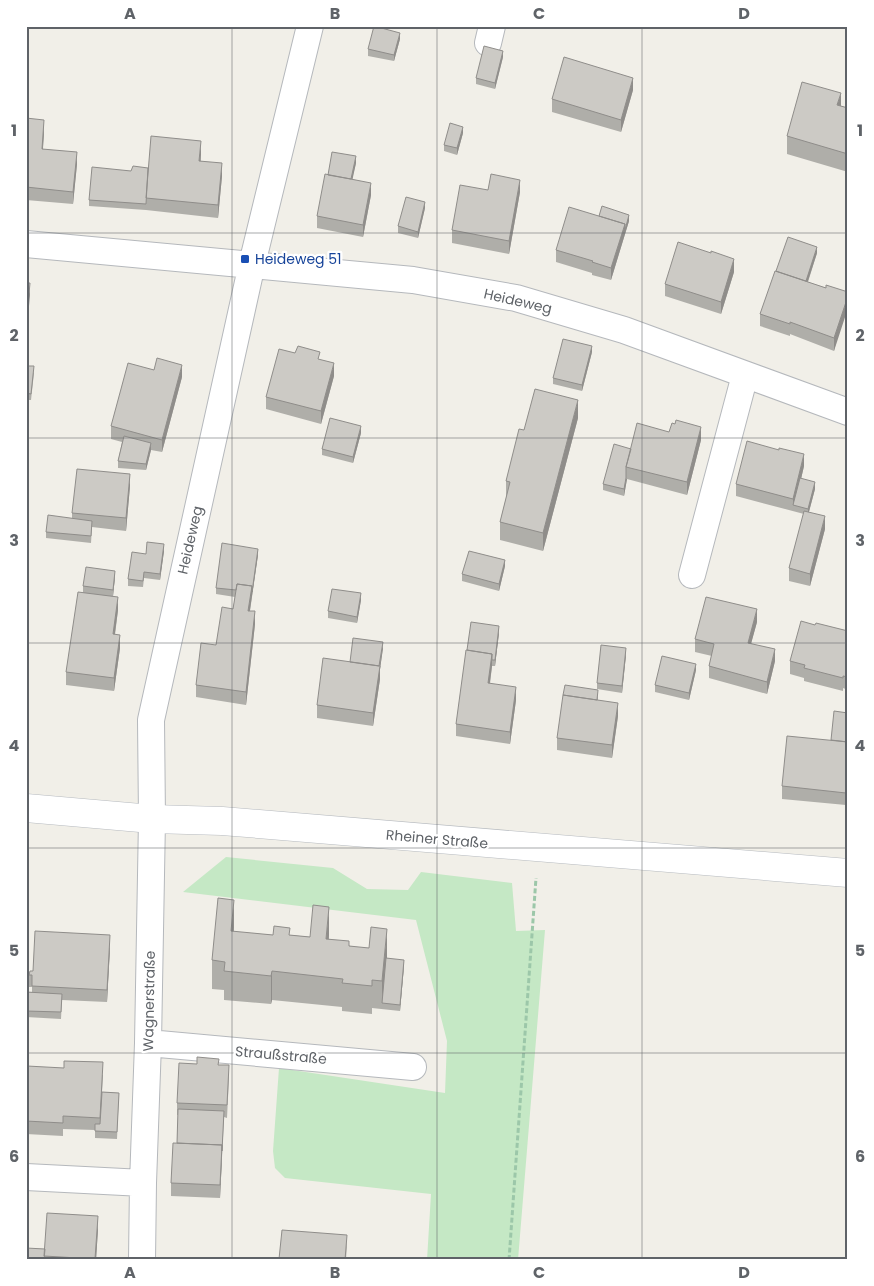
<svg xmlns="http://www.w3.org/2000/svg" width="874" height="1286" viewBox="0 0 874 1286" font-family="Poppins,sans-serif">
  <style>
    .green { fill: #c5e8c5 }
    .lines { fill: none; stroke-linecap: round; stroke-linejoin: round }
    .minor-casing { stroke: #b5b8bc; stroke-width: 28 }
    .secondary-casing { stroke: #b6babf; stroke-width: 29 }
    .path { stroke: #9cc7a9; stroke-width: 3; stroke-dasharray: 5 2.5; stroke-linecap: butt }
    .minor { stroke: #fff; stroke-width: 26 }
    .secondary { stroke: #fff; stroke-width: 28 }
    .wall { fill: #afaea9 }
    .shaded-wall { fill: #8f8d8a }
    .building { fill: #cccac5; stroke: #8f8d8a }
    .grid { fill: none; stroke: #5f6368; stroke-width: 1; stroke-opacity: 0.55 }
    .transit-dot { fill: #1a4fb4; stroke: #fff; stroke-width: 2 }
    .labels { text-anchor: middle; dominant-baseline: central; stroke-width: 4.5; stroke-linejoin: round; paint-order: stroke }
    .transit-label { font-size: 14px; fill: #164399; stroke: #fff; text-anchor: start }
    .street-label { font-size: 14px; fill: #5f6368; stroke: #fff }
    .neatline { fill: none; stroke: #5f6368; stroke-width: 2 }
    .grid-label { font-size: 16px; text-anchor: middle; font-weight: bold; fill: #5f6368 }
  </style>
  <rect width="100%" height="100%" fill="#f1efe8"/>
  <path class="green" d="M226,857L333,868L367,889L408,890L421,872L512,883L516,931L545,930L518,1260H427L431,1194L285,1178L275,1168L273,1151L279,1068L445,1093L447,1041L416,920L183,892Z"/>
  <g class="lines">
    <defs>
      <path id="minor" d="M488,43L492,26
        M26,244L413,280L516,298L624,330L848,412
        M692,575L745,375
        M148,1043L413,1067
        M26,1177L143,1183L148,1043L152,819L151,720L252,264L310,26
        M142,1260L143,1183"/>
      <path id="secondary" d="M26,808L152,819L222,821L848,873"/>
    </defs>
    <use href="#minor" class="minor-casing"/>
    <use href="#secondary" class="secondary-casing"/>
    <path class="path" d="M509,1260L536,878"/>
    <use href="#minor" class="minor"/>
    <use href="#secondary" class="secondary"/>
  </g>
  <path class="wall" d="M400,39L394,61L368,56V49Z
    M503,57L495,89L476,84V78Z
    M633,90L621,132L552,112V99Z
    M841,106L848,108V172L787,154V136Z
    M26,118L44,132L43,149L77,164L73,204L26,200Z
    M463,133L457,155L444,151V145Z
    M201,154V161L222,176L218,218L146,210L89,206V200L131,171L148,168Z
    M356,163L352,179L371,195L363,237L317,228V216L328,175Z
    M488,190L520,192L509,254L452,243V230Z
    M425,208L418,238L398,233V226Z
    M629,221L611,280L592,275V273L556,262V250Z
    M817,253L808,282L826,288L848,292L834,351L790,334V336L760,326V314L776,271Z
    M734,272L721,314L665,296V284Z
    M592,352L582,391L553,384V378Z
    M320,360L334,376L321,424L266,409V397Z
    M26,366L34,373L31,400H26Z
    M182,377L162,452L151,450L146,470L118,468V461L122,442L111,439V426Z
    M578,418L543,551L500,540V522L506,498V481L524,430Z
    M669,432L701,440L687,495L627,479L624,496L603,490V484L631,449Z
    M361,433L353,463L322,455V449Z
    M804,466L801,479L815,489L809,512L825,529L810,586L789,581V568L804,514L736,496V484Z
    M130,486L126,531L92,527L91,543L46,538V532L72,518V513Z
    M164,551L160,580L144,578L143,587L128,586V579L146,554Z
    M258,555L250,611L255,624L246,705L196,697V685L233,609L235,597L216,594V588Z
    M505,566L499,591L462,581V574Z
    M115,577L113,596L118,610L115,635L120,648L114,691L66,685V672L83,593V586Z
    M361,600L357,623L328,618V611Z
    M757,622L751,643L775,661L767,694L709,678V666L712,656L695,652V639Z
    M815,625L848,631V690L843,688V691L804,681V678L790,674V661Z
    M499,633L495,666H492L490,684L516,700L510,744L456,736V724Z
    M383,648L380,669V679L373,726L317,718V705L350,662Z
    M626,655L622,693L597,689V683Z
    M696,670L689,700L655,692V685Z
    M598,696V700L618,716L612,758L557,750V738Z
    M848,713L846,805L782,799V786L831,740Z
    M234,928V932L273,935H290L310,937L329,935V939L387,958L404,966L400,1011L372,1008V1014L342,1011V1007L272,1000L271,1004L224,1000V990L212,989V960Z
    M110,948L107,1002L62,1000L61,1019L26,1017V992H32V987H29V975L33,971Z
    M219,1065L229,1077L227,1118L224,1117L220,1198L171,1196V1183L177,1143L178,1115H177V1103Z
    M103,1075L102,1092L119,1093L117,1139L95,1138V1130L63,1129V1136L26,1134V1086Z
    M98,1229L96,1260H26L45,1249Z"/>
  <path class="shaded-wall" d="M400,33V39L394,61V55Z
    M503,51V57L495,89V83Z
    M633,78V90L621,132V120Z
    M841,93V110L837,105Z
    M44,120V132L42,161V149Z
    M463,127V133L457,155V148Z
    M201,141V154L199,173V161Z
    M77,152V164L73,204V192Z
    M356,156V163L350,191V185Z
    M222,163V176L218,218V205Z
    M520,180V192L509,254V241Z
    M371,183V195L363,237V225Z
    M425,202V208L418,238V232Z
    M629,215V221L611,280V268L625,224Z
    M817,247V253L804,293V286Z
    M734,259V272L721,314V302Z
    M30,283V295L26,339V326Z
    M848,296V308L834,351V338Z
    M592,346V352L582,391V385Z
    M334,363V376L321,424V411Z
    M182,365V377L162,452V440Z
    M578,400V418L543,551V533Z
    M361,426V433L353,463V457Z
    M701,427V440L687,495V482Z
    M151,443V450L146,470V464Z
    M804,454V466L795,505H793V511V499Z
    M130,474V486L126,531V518Z
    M626,479H627L624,496V489Z
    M815,482V489L808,515V509Z
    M825,516V529L810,586V574Z
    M164,544V551L160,580V574Z
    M258,549V555L248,623V611Z
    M505,560V566L499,591V584Z
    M115,571V577L113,596V590Z
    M361,593V600L357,623V617Z
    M118,597V610L113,647V634Z
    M757,609V622L748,655V643Z
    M255,611V624L246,705V692Z
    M499,626V633L495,666V660Z
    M120,635V648L114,691V678Z
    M383,642V648L380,669V679L373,726V713Z
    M626,648V655L622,693V686Z
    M775,649V661L767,694V682Z
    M492,654V666L488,696V683Z
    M696,664V670L689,700V693Z
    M516,687V700L510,744V732Z
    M618,703V716L612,758V745Z
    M848,768V781L846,805V793Z
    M234,900V928L231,960V931Z
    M329,907V935L326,968V939Z
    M387,929V958L382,1003V981Z
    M110,935V948L107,1002V990Z
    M404,960V966L400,1011V1005Z
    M272,971V1000L271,1004V976Z
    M222,1145V1158L220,1198V1185Z
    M98,1216V1229L96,1260H95Z
    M347,1235L346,1260H345Z"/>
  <path class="building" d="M374,26L400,33L394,55L368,49Z
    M484,46L503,51L495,83L476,78Z
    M564,57L633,78L621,120L552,99Z
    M802,82L841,93L837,105L848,108V154L787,136Z
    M26,118L44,120L42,149L77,152L73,192L26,187Z
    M450,123L463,127L457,148L444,145Z
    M151,136L201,141L199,161L222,163L218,205L146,198Z
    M332,152L356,156L351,179L328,175Z
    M133,166L148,168L146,204L89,200L92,167L131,171Z
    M325,174L371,183L363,225L317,216Z
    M491,174L520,180L509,241L452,230L460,185L488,190Z
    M406,197L425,202L418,232L398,226Z
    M602,206L629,215L625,230V224L599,216Z
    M569,207L625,224L611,268L592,262L593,261L556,250Z
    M788,237L817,247L806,281L776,271Z
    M678,242L711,253V251L734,259L721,302L665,284Z
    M775,271L826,288V285L848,292V296L834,338L790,322V324L760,314Z
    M26,283H30L26,326Z
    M563,339L592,346L582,385L553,378Z
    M298,346L320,352L318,359L334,363L321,411L266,397L279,349L295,353Z
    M157,358L182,365L162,440L111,426L128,363L154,370Z
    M26,366H34L31,394L26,393Z
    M535,389L578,400L543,533L500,522L510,482L506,481L519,429L524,430Z
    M330,418L361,426L353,457L322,449Z
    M676,420L701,427L687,482L626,467L637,423L669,432L672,423L675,424Z
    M124,436L151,443L146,464L118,461Z
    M747,441L779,450V448L804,454L793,499L736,484Z
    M614,444L631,449L626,467V478L624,489L603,484Z
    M77,469L130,474L126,518L72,513Z
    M800,478L815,482L808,509L793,505Z
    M804,511L825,516L810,574L789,568Z
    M48,515L92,521L91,536L46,532Z
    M147,542L164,544L160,574L144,572L143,581L128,579L132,552L146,554Z
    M222,543L258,549L252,592V586L237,584L236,590L216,588Z
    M469,551L505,560L499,584L462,574Z
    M86,567L115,571L113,590L83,586Z
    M237,584L252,586L248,611H255L246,692L196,685L201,643L216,645L222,607L233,609Z
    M332,589L361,593L357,617L328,611Z
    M78,592L118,597L113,634L120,635L114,678L66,672Z
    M706,597L757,609L748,643L775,649L767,682L709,666L714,644L695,639Z
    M801,621L815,625L816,623L848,631V677L843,676V678L804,668L805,665L790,661Z
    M471,622L499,626L495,660H492V654L467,650Z
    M353,638L383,642L379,666L350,662Z
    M601,645L626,648L622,686L597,683Z
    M466,650L492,654L488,683L516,687L510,732L456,724Z
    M662,656L696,664L689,693L655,685Z
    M323,658L380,666L373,713L317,705Z
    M565,685L598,690L597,700L563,695Z
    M563,695L618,703L612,745L557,738Z
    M834,711L848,713V742L831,740Z
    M787,736L848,742V768L846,793L782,786Z
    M218,898L234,900L231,931L273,935L274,926L290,928L289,935L310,937L313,905L329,907L326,939L349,941V946L369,948L371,927L387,929L382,981L372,980V986L342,983L343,979L272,971L271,976L224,971L225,962L212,960Z
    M35,931L110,935L107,990L32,986V975H29L30,971H33Z
    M386,958L404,960L400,1005L382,1003Z
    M26,992L62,994L61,1012L26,1011Z
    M197,1057L219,1059L218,1065H229L227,1105L177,1103L179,1063L197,1064Z
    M64,1061L103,1062L100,1118L63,1116V1123L26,1121V1086L27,1066L64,1068Z
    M102,1092L119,1093L117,1132L95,1131V1124H100Z
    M178,1109L224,1111L222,1151V1145L177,1143Z
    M173,1143L222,1145L220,1185L171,1183Z
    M47,1213L98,1216L95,1259L44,1256Z
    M282,1230L347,1235L345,1260H274V1259H279Z
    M26,1248L45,1249L44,1260H26Z"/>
  <path class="grid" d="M232,26V1260M437,26V1260M642,26V1260M26,233H848M26,438H848M26,643H848M26,848H848M26,1053H848"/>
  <rect class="transit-dot" x="240" y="254" width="10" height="10" rx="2.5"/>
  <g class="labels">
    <g class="transit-label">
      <text x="255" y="259">Heideweg 51</text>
    </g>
    <g class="street-label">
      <text transform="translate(518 301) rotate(13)">Heideweg</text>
      <text transform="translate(190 540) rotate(-77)">Heideweg</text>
      <text transform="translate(437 839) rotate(5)">Rheiner Straße</text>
      <text transform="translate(149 1001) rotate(-89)">Wagnerstraße</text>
      <text transform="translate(281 1055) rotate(5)">Straußstraße</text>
    </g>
  </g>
  <rect width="874" height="1286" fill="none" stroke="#ffffff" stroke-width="55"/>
  <rect x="28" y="28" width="818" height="1230" class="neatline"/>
  <g class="grid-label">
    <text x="130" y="19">A</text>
    <text x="335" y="19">B</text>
    <text x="539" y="19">C</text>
    <text x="744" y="19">D</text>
    <text x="14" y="136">1</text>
    <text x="860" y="136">1</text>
    <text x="14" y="341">2</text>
    <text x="860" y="341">2</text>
    <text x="14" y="546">3</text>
    <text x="860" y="546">3</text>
    <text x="14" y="751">4</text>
    <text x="860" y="751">4</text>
    <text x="14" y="956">5</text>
    <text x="860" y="956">5</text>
    <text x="14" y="1162">6</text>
    <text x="860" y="1162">6</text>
    <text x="130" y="1278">A</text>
    <text x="335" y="1278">B</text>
    <text x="539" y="1278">C</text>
    <text x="744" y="1278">D</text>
  </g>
</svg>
